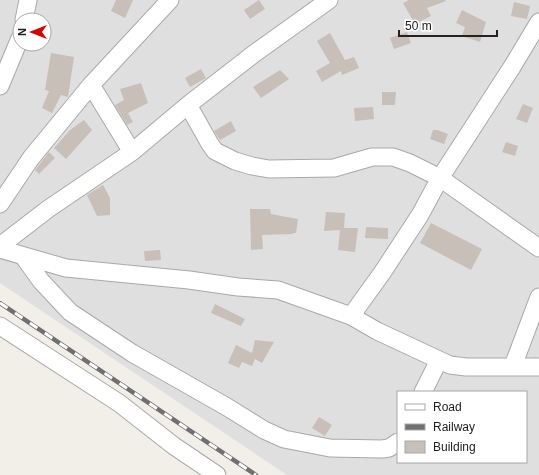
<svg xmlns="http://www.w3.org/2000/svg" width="539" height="475" viewBox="0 0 539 475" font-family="Helvetica,sans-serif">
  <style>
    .residential { fill: #e0dfdf; fill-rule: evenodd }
    .building { fill: #c7bfb8 }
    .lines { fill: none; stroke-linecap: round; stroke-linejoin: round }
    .minor-casing { stroke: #a9a9a9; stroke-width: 19 }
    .minor { stroke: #fff; stroke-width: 17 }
    .rail-casing { stroke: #707070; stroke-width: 4.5 }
    .rail { stroke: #fff; stroke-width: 3; stroke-dasharray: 9; stroke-linecap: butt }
  </style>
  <rect width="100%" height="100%" fill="#f2efe9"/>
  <path class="residential" d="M0,0H539V475H287L0,283ZM20,20H44V44H20ZM398,392H526V462H398Z"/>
  <path class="building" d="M116,0H133L125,18L111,11Z
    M259,0L265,9L250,19L244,10Z
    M409,0H445L446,1L427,8L431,16L415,24L403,3Z
    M514,2L530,6L527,19L511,16Z
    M462,10L486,22L480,42L462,36L465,27L456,23Z
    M407,32L411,43L394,49L390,38Z
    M330,33L345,60L354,57L359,68L342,75L341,71L322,82L316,71L330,63L317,41Z
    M51,53L74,57L68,97L61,95L52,113L42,108L49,91L45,90Z
    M201,69L206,78L190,87L185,78Z
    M280,70L289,79L261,98L253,87Z
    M141,83L148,103L128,113L133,122L127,125L115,105L124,100L120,89Z
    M382,92H396L395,105H382Z
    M523,104L533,108L527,123L516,119Z
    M373,107L374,119L355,121L354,108Z
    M84,120L92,130L66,159L54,148L70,130Z
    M231,121L236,131L220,140L214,131Z
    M433,130H437L448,134L444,144L430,139Z
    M506,142L518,146L515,156L502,152Z
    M49,152L55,158L39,174L35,170Z
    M103,185L110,198V215L97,216L87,195Z
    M250,209H270L271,214L298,219L296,233H293V234L262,235L263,249L251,250Z
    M326,212L345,213L344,228H358L355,252L338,250L340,230L324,231Z
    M431,223L482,249L471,270L420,243Z
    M366,227L388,228V239L365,238Z
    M160,250L161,260L145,261L144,251Z
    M215,304L245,319L241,326L211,313Z
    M255,340L274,342L262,363L255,359L252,366L242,362L239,368L228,363L236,345L252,353Z
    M319,417L332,425L325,436L312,428Z"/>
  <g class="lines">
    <defs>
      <path id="minor" d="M24,20L28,0
        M91,85L132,152
        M0,86L20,38
        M188,105L210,144L215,151L235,161L252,166L269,169L334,168L372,157H393L410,163L440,178L539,248
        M0,204L31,158L91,85L170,0
        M0,246L48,209L132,152L188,105L255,53L329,0
        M0,249L66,268L189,280L238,287L278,290L351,316L377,331L450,365L466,367H539
        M23,256L41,281L70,312L132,353L227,407L264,430L284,439L330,448L382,449L389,448L398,442
        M351,316L382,273L420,215L440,178L512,67L539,22
        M0,326L119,403L174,446L217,475
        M513,366L539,297
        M423,392L439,360"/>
    </defs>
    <use href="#minor" class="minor-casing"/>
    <use href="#minor" class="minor"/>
    <defs>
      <path id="rail" d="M0,303L256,475"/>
    </defs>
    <use href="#rail" class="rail-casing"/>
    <use href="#rail" class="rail"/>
  </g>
  <rect x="397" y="391" width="130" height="72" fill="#ffffff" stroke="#a7a7a7"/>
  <rect x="405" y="404" width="20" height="6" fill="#ffffff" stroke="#a7a7a7"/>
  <text x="433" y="411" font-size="12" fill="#222222">Road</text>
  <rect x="405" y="424" width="20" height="6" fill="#707070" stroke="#a7a7a7"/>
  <text x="433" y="431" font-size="12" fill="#222222">Railway</text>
  <rect x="405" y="441" width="20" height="12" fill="#c7bfb8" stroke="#a7a7a7"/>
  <text x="433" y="451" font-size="12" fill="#222222">Building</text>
  <g transform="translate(32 32) rotate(270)"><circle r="19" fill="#ffffff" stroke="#a7a7a7"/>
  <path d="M0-3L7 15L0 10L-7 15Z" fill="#d40000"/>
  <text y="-6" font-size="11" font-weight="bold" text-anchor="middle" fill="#222222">N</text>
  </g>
  <path d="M399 30v6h98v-6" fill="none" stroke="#222222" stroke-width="2"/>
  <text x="405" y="30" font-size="12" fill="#222222" stroke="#ffffff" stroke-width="3" paint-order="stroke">50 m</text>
</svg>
